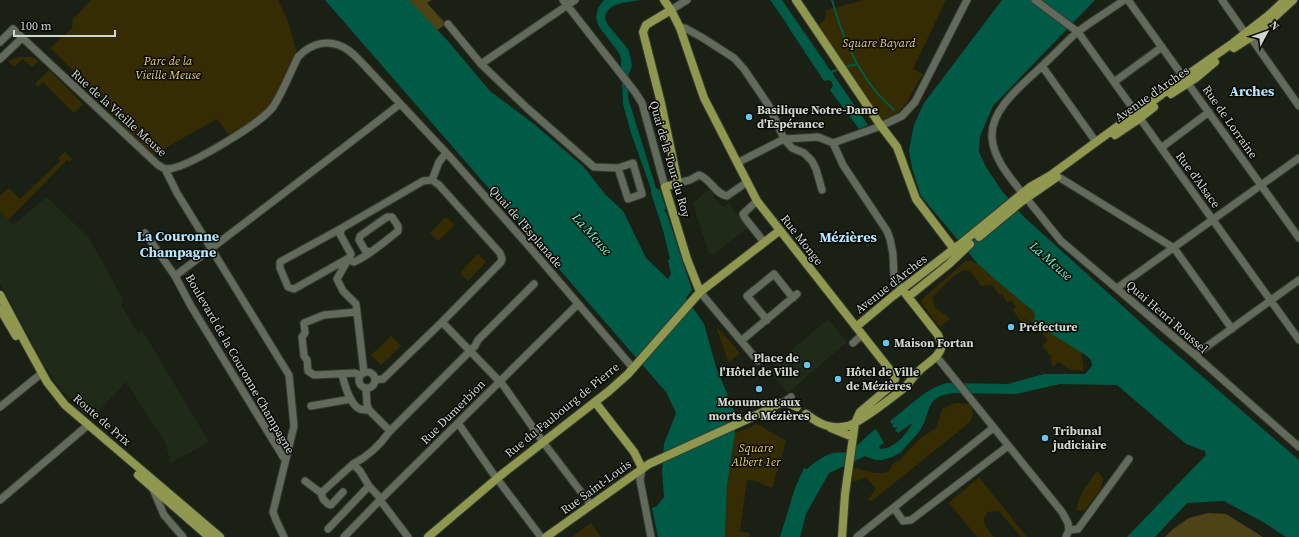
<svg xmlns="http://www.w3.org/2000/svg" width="1299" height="537" viewBox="0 0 1299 537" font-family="'Source Serif 4',serif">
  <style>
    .built { fill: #202a18 }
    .green { fill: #362c03 }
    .forest { fill: #4e4217 }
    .water { fill: #005b46 }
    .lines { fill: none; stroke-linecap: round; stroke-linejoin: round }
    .stream { stroke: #005b46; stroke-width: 2 }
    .minor-casing { stroke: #363b33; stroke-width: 9 }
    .major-casing { stroke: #363b33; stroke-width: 10 }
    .minor { stroke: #626a5c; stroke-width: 7 }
    .major { stroke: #90974f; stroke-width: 8 }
    .poi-dot { fill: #65c5ee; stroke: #070905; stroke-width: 1.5 }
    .labels { text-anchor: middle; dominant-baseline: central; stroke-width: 3; stroke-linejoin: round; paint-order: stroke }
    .park-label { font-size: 12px; font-style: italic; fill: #f0d061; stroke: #070905 }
    .street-label { font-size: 12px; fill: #d2d7ce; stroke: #070905 }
    .poi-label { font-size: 12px; font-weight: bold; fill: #d2d7ce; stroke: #070905; text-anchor: start }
    .water-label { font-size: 13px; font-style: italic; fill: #73fcd2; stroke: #070905 }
    .quarter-label { font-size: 14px; font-weight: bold; fill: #b5e6fe; stroke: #070905 }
  </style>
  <rect width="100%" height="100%" fill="#1a2114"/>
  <path class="built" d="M710,189L715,194L713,196L714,197L723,207L728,203L748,227L713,255L709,254L693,203Z
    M47,197L89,238L123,299L121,305L138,333L142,330L209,442L171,463L165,442L126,382L92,418L83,413L54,381L37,354L0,283V210L13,225Z
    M828,319L847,342L788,393L768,370Z"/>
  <path class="green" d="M91,0H278L288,21L298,57L273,107L231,138L217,119L149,157L107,118L113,109L50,48L72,28L73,19Z
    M864,0H946L913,69L923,74C909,94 909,111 884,120L880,118L847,71L819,25L825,19L826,10Z
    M19,57H31L39,61L32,67L23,59L14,67L8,61Z
    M49,70L83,104L74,113L43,82L38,87L35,84Z
    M65,152L72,159L70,162L67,160L8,220L0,210V196L9,188L20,199L60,161L58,158Z
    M446,217L455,225L438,241L430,233Z
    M478,254L486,262L468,281L460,273Z
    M966,261H971L978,264L997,281L1034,312L1035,318L1032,322L1020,316H1019L1030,322L1029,324L1035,328V330L1029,333L1013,310L1016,307L1011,300L1007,302L1002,294L1000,295L994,288L995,287L993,285L981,286C978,282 974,274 969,271C960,264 938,292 932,298L935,307L950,319L940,327L922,304V299Z
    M718,328L740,353L730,362L727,358L717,329Z
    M1041,331L1051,333L1081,351L1084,371L1071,370L1058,362L1054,366L1051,365L1052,362L1050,359L1052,358L1042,346L1048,341Z
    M391,336L401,346L381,365L371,355Z
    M955,403L971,404L973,414L970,422L872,501L868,499L876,489L866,477L854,482L853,472L855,468C862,470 884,477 890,470C891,469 892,465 892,464L901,459L920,438L935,429L937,426L942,409Z
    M757,424L786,441L772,488L756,481L747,480L740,531L749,533V537H725L727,486L735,433Z
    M1097,471L1103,478L1101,488L1085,510L1077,511C1077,495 1089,483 1097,471Z
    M979,477L1027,537H1021L999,511L988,512C979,522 987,528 994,537H977L949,503Z
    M591,523L601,537H572Z"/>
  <path class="forest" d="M400,0H432L427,3L446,24L433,33Z
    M1208,513L1226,514L1263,537H1165L1173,529L1189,518Z"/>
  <path class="water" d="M325,0H409L447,40L490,91L534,124L583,166L605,194L623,211L646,258L668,279L671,274L668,260L670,259L663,230L651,193V189L631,133L623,104L621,59L619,53L600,28L597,22L596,17L598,8L604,0H640C627,3 606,2 605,19L608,25L628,49L630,56L632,66L628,76V98L656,188L660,190L666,209L664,210L667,214L692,290L686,298L704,324L716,367L735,413V433L727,486L725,537H658L652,508L657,506L664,497L662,470L664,444L676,413L666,392Z
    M770,0H782L868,125L859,129L830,90L833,86L832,82L829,80L824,81L787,25V24Z
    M1002,0H1095L993,106L980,136L979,152L986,167L1002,191L1023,216L1159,339L1299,460V537H1286L1263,522L1224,501L1187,503L1155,537H1127L1206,455L1205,451L1186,444L1117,385L1060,384L1016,394L952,393L940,396L933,401L929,408L924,423L919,432L900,453L892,457L882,460H875L865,456L829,473L806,514L800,537H780L795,488L804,468L807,469C815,462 823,456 833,453C837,452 842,453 846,452C858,448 865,436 876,429L884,443L879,446L880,449C894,449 905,436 912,424H911L898,433L895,430L898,427L894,428L892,425L895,423L892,424L890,421C908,408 924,389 947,383L1008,384L1044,374H1085L1092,366L1091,360L1087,356L1032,322L1035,318L1034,312L997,281L978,264L921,196L912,168L909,150L914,125L924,103Z"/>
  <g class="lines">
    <path class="stream" d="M832,0C840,29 854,63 873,88C879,96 887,103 894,110
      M845,67L857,64
      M831,72L840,69"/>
    <defs>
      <path id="minor" d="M563,0L635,92L642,103L665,187
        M1035,0L1078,32L1299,340
        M1128,0L1299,238
        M1222,0L1245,33
        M671,10L687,0
        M448,24L481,64L527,108L594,167L618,168L628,199L642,194L633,163L618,168
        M680,28H685L703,38L734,58L744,69L769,106L784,139L792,148L804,153L812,161L816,169L822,190
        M1251,38L1299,106
        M0,42L13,29L158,165L165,169L177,193L289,375L294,426L273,512L276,520L284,537
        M0,59L21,39
        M481,64L575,0
        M1042,66L1096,142
        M1114,82L1162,47
        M833,143L843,165L887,231L890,239L893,254L894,277L902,290
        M1161,148L1209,112
        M737,163L784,139L818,137L833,143L881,126L902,116L915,102L967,0
        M165,169C170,169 175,168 180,166C201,158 260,124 273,107C283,92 290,73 298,57C312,42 331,38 348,50C354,54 359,60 364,65L451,158L526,243L633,368
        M1057,176L1174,248L1232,329
        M432,180L439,162L446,153
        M678,183L690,180L699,175C711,179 715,194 727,196L747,182
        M1023,194C1010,177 994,160 992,138C990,108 1024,84 1043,65C1054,55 1063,45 1074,35C1089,22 1108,12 1124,0
        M1027,199L1061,241L1195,355L1299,447
        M757,201L746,211L743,214L745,218L764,242
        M342,228L280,262V268L288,287L294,289L347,259L354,262C370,255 384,242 397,232L398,231V226L392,217H387L360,236L359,240L365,250L371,252
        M145,233L175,276L191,306L285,460
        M175,276L347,145L400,104
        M1117,288L1299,158
        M700,292L758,361
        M357,312L324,315L304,323L305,333L302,337L304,356L307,360L308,371L314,375L355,373L361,375
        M767,320L747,296L774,274L793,298
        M442,322L503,385L543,442L591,505
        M741,341L797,294
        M853,343L862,335
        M1195,355L1299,280
        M936,356L1062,512L1068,523L1069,530
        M359 380a8 8 0 1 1 16 0a8 8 0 1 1-16 0Z
        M364,373L356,304L343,291L337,279L351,254L340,234L342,228L423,181L432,180L439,185L500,253L502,259L501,262L442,322L383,379L375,380
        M342,374C344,383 350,405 360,409C362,410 367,410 369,410
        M366,388L367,405L369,410L390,431L475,346L478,340L534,284
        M784,402L791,397
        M311,406L351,399
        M0,407L42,373
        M458,423L492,472L541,537
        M353,464C369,456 380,445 390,431
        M642,468L640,480L651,537
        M305,481L321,493
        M152,487L164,515L183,537
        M343,492L331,505L328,504L323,499L321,493L353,464L360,471L369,486
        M0,500L88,425
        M380,500L408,537
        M894,508L903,521L911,520L1008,446
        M328,529L369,486L381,499
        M344,537L380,500L578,304
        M857,537L993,428
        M1066,537L1069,530L1078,529L1129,459"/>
      <path id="major" d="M664,0L671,10L680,28L704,98L757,201L894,375L895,379L893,384L860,412L855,423L845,494L842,537
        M796,0L881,126L897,147L916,199L954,249
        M671,10L646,25L643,32L661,103L678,183L665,187L687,259L700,292
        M1234,48L1256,34L1293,0
        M1171,94L1196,78L1215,62
        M1115,135L1136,121L1154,107
        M979,237L1021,202L1057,177
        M0,295L25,342L47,382L65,405L220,537
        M908,297L949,264L970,244
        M0,309L16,336
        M856,327L893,296L959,245L1030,187L1051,175L1118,126L1131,115L1145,107L1190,73L1233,43L1269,15L1285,0
        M595,402L634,452L642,468
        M806,414C819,424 831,430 848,426C860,422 893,397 904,388C909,383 913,377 918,372C926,363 940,358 942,345L938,335L905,293
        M831,428L853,437
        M138,475L209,537
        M428,537L501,475L609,391L628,374L700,292L779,231
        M546,537L649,464L761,413L780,403H788L797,407"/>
    </defs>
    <use href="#minor" class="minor-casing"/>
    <use href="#major" class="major-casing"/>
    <use href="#minor" class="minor"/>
    <use href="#major" class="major"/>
  </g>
  <g class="poi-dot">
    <circle cx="749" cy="117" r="4"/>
    <circle cx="1011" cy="327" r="4"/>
    <circle cx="886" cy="343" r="4"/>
    <circle cx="807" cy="365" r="4"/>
    <circle cx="838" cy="379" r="4"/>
    <circle cx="759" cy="389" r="4"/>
    <circle cx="1045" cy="438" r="4"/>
  </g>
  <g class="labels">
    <g class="park-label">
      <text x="879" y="43">Square Bayard</text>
      <text x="168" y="61">Parc de la<tspan x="168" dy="14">Vieille Meuse</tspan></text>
      <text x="756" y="448">Square<tspan x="756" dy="14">Albert 1er</tspan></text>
    </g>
    <g class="street-label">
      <text transform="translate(1152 94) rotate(-35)">Avenue d'Arches</text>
      <text transform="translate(119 113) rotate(42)">Rue de la Vieille Meuse</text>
      <text transform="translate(1230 122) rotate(55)">Rue de Lorraine</text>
      <text transform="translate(670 159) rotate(74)">Quai de la Tour du Roy</text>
      <text transform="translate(1198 180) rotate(54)">Rue d'Alsace</text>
      <text transform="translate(526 227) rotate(49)">Quai de l'Esplanade</text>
      <text transform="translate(802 240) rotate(52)">Rue Monge</text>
      <text transform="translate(891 284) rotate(-38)">Avenue d'Arches</text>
      <text transform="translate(1167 317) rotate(41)">Quai Henri Roussel</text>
      <text transform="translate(240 364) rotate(60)">Boulevard de la Couronne Champagne</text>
      <text transform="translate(562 410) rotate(-39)">Rue du Faubourg de Pierre</text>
      <text transform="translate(453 412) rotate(-45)">Rue Dumerbion</text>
      <text transform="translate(102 420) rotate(41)">Route de Prix</text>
      <text transform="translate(596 487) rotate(-36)">Rue Saint-Louis</text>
    </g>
    <g class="poi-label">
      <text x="757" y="110">Basilique Notre-Dame<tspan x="757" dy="14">d'Espérance</tspan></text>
      <text x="1019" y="327">Préfecture</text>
      <text x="894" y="343">Maison Fortan</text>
      <text x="799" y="358" text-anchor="end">Place de<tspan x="799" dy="14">l'Hôtel de Ville</tspan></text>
      <text x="846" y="372">Hôtel de Ville<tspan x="846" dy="14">de Mézières</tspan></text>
      <text x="759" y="402" text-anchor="middle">Monument aux<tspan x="759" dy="14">morts de Mézières</tspan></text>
      <text x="1053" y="431">Tribunal<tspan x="1053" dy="14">judiciaire</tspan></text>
    </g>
    <g class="water-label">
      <text transform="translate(592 234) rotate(48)">La Meuse</text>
      <text transform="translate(1051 261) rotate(41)">La Meuse</text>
    </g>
    <g class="quarter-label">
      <text x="1252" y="91">Arches</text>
      <text x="178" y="236">La Couronne<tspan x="178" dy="16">Champagne</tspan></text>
      <text x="848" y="237">Mézières</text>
    </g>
  </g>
  <g transform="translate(1267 32) rotate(49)" stroke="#070905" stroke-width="3" paint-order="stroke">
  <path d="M0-3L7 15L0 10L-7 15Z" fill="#d2d7ce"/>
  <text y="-6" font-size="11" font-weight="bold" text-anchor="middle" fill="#d2d7ce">N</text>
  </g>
  <path d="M14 30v6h101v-6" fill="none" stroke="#d2d7ce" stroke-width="2"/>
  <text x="20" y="30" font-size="12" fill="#d2d7ce" stroke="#070905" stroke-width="3" paint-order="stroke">100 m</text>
</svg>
